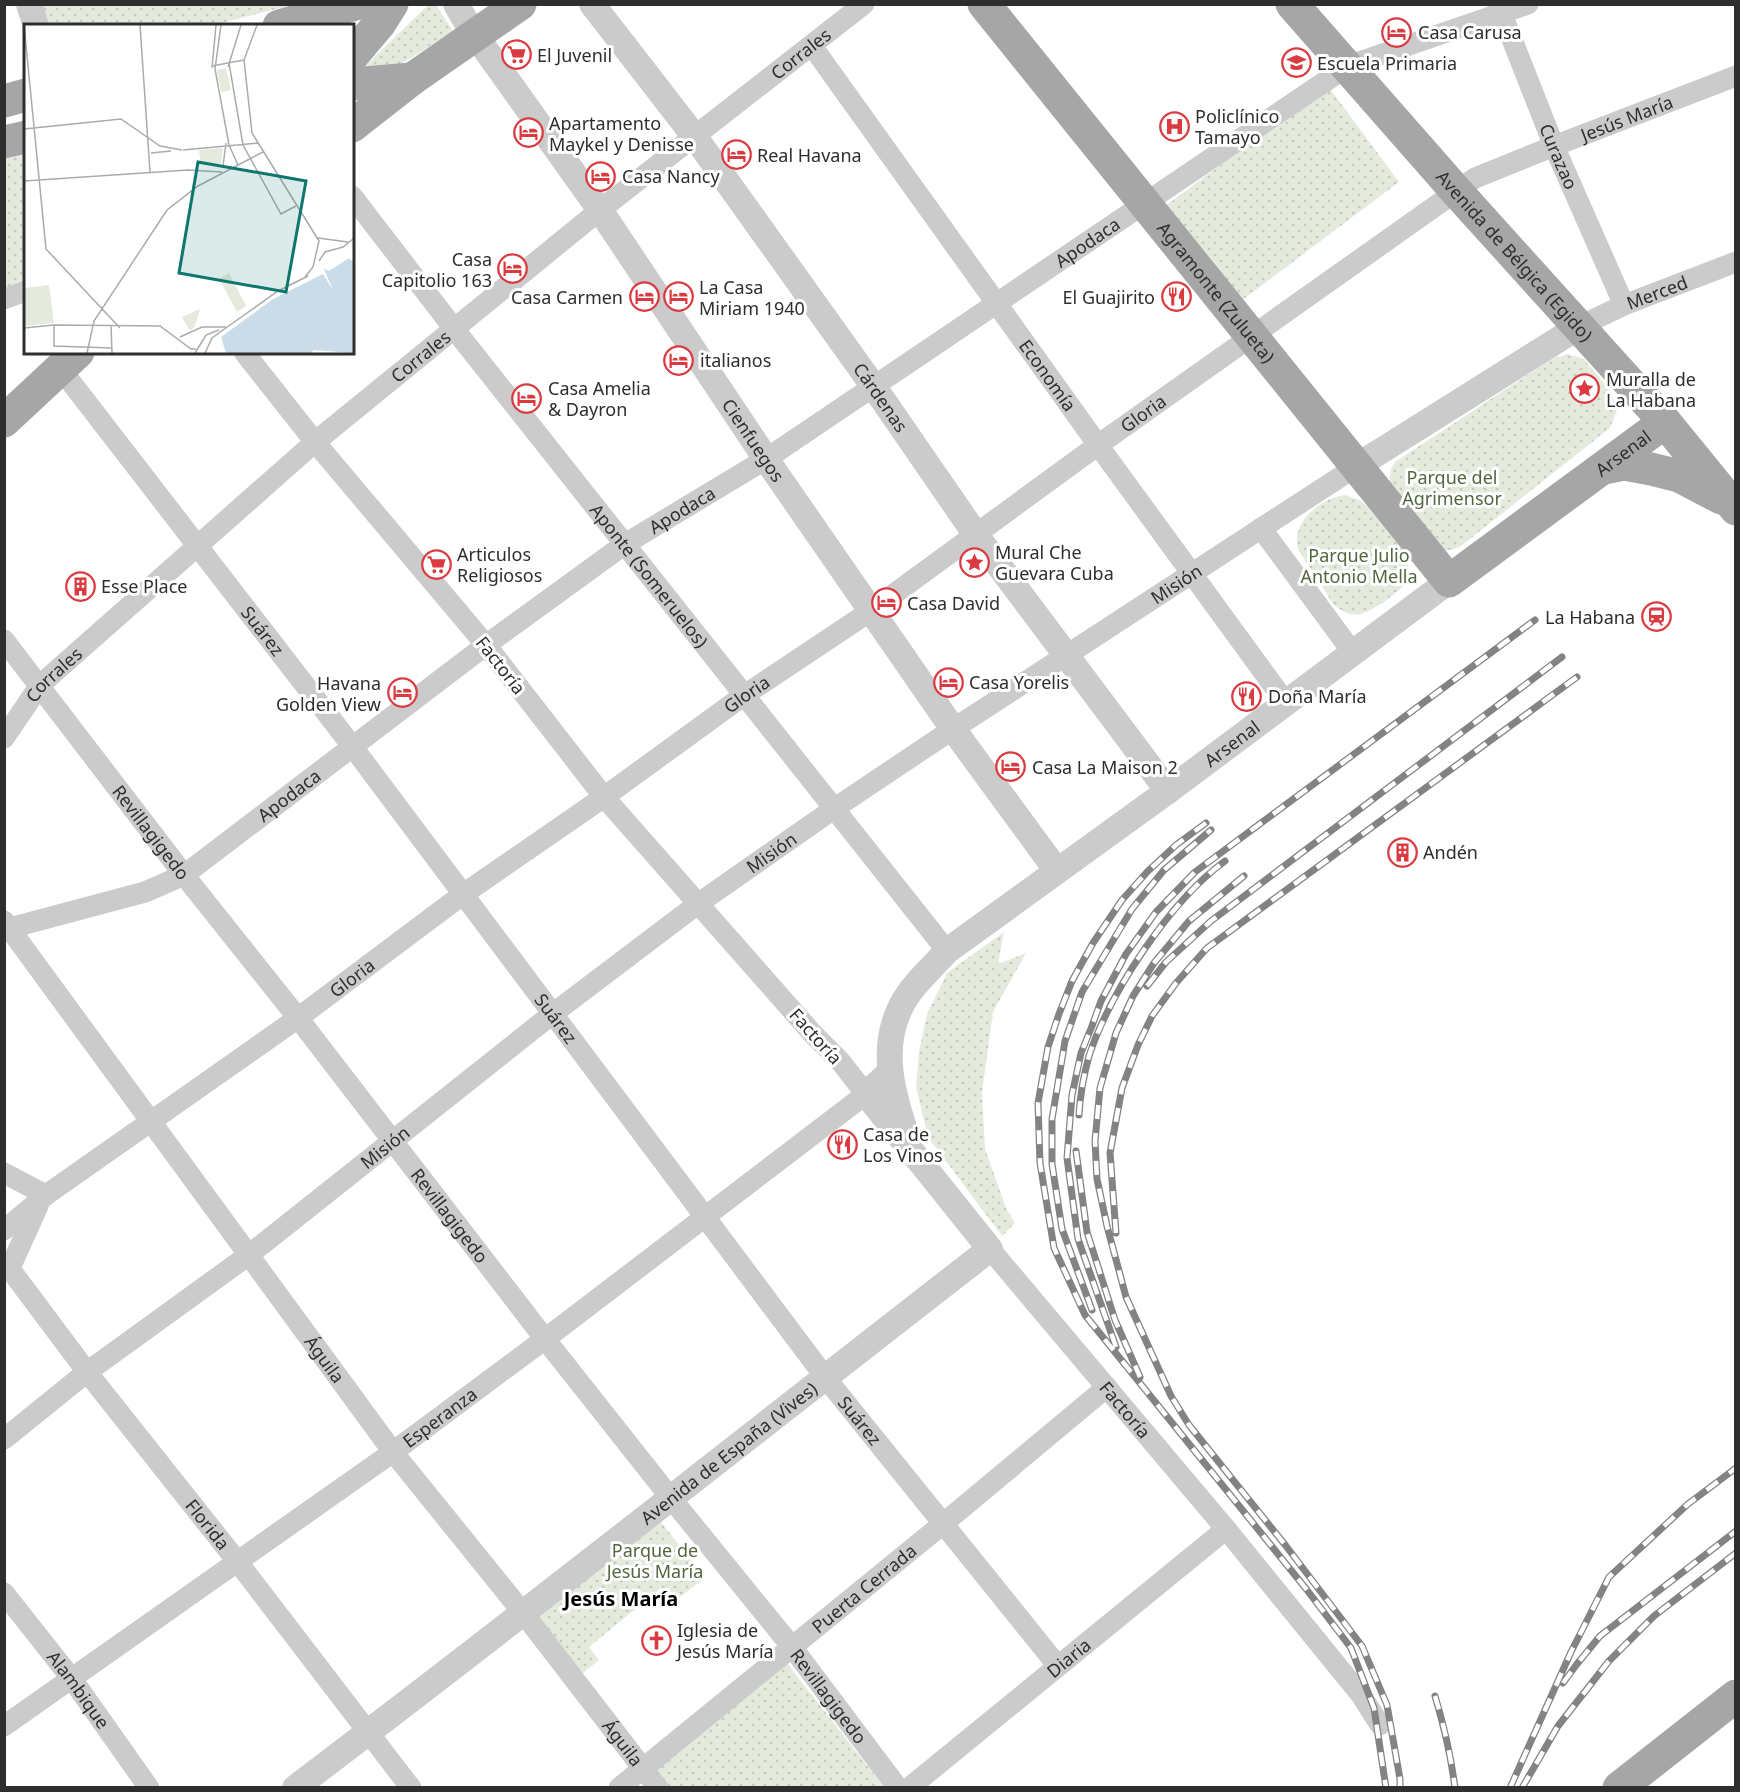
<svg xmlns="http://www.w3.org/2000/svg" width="1740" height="1792" viewBox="0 0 1740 1792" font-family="'Noto Sans',sans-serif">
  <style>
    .grass { fill: url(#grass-dots) }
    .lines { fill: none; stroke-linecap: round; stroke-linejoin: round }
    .minor { stroke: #cbcbcb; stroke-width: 21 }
    .tertiary { stroke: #cbcbcb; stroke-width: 26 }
    .primary { stroke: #a6a6a6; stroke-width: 33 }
    .rail-casing { stroke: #838383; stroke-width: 7 }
    .rail { stroke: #fff; stroke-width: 4.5; stroke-dasharray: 14; stroke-linecap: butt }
    .labels { text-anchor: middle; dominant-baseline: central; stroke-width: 6; stroke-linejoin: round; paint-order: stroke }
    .poi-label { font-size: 18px; fill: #2e2e2e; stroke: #fff; text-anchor: start }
    .street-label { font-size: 18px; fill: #2e2e2e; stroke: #fff }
    .park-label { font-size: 18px; fill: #50673e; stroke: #fff }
    .neighbourhood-label { font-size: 20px; font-weight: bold; fill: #000; stroke: #fff }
    .inset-road { fill: none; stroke: #ababab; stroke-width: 1.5 }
    .view { fill: #0f766e; fill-opacity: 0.15; stroke: #0f766e; stroke-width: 3 }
    .inset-edge { fill: none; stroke: #2e2e2e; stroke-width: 3 }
  </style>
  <defs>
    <pattern id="grass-dots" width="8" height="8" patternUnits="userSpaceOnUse" patternTransform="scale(1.5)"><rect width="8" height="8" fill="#e4ebdd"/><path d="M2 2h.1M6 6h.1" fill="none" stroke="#c4cabe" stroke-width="1.8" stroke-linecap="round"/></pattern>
  </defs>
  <rect width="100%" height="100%" fill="#fff"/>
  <path class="grass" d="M42,5H292L210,26L48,25Z
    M428,5H436L453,31L386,74L361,70Z
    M1327,85L1399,182L1237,304L1164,207Z
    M25,154V286L4,294V159Z
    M1568,354L1584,359L1611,392L1617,410L1610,428L1461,546L1452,550H1442L1389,486L1391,469L1395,462L1552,359Z
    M1344,495L1360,500L1367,506C1377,519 1402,544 1407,559C1410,567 1408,578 1403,586C1396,594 1370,613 1360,614C1349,616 1342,611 1334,605L1299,551C1289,524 1319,499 1344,495Z
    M1004,932L998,964L1026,953L993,1012L982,1092L985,1149L1006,1208L1015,1223L1002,1236L928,1137L916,1087L919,1052L927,1014L947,973Z
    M660,1521L705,1578L673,1602L661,1588L589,1647L599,1660L579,1676L536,1619Z
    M786,1662L884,1787H669L656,1771Z"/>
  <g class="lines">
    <g class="minor">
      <path id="s1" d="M1498,4L1554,146L1624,305"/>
      <path id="s2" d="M812,46L1098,445L1286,703"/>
      <path id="s3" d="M352,196L455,330L947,951"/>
      <path d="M4,299L26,291"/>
      <path id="s4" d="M1580,326L1624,305L1736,262"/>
      <path id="s5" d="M60,368L352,746L825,1377L1057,1665"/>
      <path d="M1261,528L1353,653"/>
      <path id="s6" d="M4,640L184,875L298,1018L545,1339L670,1497L792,1647L898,1788"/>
      <path id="s7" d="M4,738L40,685L315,442L600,210L864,4"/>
      <path id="s8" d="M4,921L393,1452L524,1614L658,1788"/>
      <path id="s9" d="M10,928L145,892L184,875L486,645L625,544L766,459L1348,66L1528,4"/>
      <path d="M4,1173L46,1195"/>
      <path id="s10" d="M4,1230L46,1195L298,1018L462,895L604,797L743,696L872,610L1098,445L1475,178L1554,146L1736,76"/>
      <path id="s11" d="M990,1249L1226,1529L1361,1695L1380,1725"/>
      <path id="s12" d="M4,1261L87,1372L237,1561L411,1788"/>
      <path d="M10,1268L38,1206"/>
      <path id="s13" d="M4,1439L87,1372L250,1254L551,1015L699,903L835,808L953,729L1357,466"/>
      <path id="s14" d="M4,1593L72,1679L149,1788"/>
      <path id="s15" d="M4,1726L393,1452L545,1339L866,1094L840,1061L813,1034L604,797L486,645L315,442L244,352"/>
      <path id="s16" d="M619,1788L944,1523L1107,1387"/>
      <path id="s17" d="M909,1788L1226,1529"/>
    </g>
    <g class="tertiary">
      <path d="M29,4L36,26"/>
      <path id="s18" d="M456,4L468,25L600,210L766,459L953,729L1057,871"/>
      <path id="s19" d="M592,4L695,137L874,387L976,535L1168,791"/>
      <path d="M1357,466L1580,326"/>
      <path id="s20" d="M906,1134C893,1094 881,1053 898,1013C907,989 930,970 947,951L1168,791L1449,581"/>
      <path id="s21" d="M295,1788C529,1611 758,1429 990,1249L866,1094L889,1073"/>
    </g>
    <g class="primary">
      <path id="s22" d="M984,4L1449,581L1665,422"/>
      <path id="s23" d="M1292,4L1457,192L1665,422L1736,509"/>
      <path d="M279,26L356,4"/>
      <path d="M352,56L380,23L392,4"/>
      <path d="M352,84L412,79"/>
      <path d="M4,101L26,95"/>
      <path d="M352,126L412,79L520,4"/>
      <path d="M4,142L26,137"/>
      <path d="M4,421L78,352"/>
      <path d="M1604,468L1624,464L1651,469L1679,476L1721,498"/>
      <path d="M1619,1788L1736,1696"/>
    </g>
    <defs>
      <path id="rail" d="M1206,823L1176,845L1148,871L1122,900L1093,943L1072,981L1059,1014L1048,1047L1038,1103L1040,1163L1054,1248L1085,1315L1307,1590L1351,1648L1374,1708L1386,1788
        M1244,876L1189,921L1154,963L1133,996L1116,1033L1100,1088L1095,1141L1097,1179L1107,1226L1126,1297L1171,1396L1189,1425L1286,1546L1362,1646L1387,1705L1400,1779V1788
        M1147,986L1166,962L1211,921L1562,657
        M1079,1115C1080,1096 1084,1074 1089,1056C1110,992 1170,901 1225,861
        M1076,1151L1087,1232L1115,1320L1140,1377
        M1116,1233L1110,1153L1122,1088L1138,1045L1152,1016L1176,983L1207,948L1577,677
        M1092,1310L1062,1229L1052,1164V1119L1065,1041L1082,992L1132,909L1164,870L1211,830
        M1116,1347L1078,1239L1067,1158L1072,1095L1081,1053L1092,1026L1101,1001L1126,954L1156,912L1195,872L1535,620
        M1563,1683L1577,1664L1600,1636L1736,1531
        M1435,1696C1444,1726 1451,1756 1455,1788
        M1510,1788L1571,1652L1609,1577L1688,1504L1736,1468
        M1522,1788L1558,1726L1609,1661L1654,1616L1736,1553"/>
    </defs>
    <use href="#rail" class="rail-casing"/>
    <use href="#rail" class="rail"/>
  </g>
  <defs>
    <symbol id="hotel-ring" viewBox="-11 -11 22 22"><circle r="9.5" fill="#fff" stroke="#da3b41" stroke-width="1.5"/><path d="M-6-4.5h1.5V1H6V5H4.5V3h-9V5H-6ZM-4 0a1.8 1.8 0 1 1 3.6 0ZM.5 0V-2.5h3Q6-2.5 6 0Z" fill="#da3b41"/></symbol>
    <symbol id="supermarket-ring" viewBox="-11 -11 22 22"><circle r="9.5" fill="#fff" stroke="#da3b41" stroke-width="1.5"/><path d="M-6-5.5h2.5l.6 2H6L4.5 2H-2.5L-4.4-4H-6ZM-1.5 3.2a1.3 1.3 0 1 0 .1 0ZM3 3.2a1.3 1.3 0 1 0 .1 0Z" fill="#da3b41"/></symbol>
    <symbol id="school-ring" viewBox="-11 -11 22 22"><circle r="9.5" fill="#fff" stroke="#da3b41" stroke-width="1.5"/><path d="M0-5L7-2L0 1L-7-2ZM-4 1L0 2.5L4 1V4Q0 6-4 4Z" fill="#da3b41"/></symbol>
    <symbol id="hospital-ring" viewBox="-11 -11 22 22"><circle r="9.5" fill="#fff" stroke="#da3b41" stroke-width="1.5"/><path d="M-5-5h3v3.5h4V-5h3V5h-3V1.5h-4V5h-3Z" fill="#da3b41"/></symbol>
    <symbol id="restaurant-ring" viewBox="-11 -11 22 22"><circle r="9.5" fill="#fff" stroke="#da3b41" stroke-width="1.5"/><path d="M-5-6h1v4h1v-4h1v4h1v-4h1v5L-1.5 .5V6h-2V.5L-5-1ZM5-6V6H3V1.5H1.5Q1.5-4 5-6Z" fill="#da3b41"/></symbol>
    <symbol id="sight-ring" viewBox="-11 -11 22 22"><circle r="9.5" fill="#fff" stroke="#da3b41" stroke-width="1.5"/><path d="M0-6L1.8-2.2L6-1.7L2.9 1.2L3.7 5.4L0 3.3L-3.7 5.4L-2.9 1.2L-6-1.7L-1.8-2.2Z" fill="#da3b41"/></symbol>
    <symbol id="building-ring" viewBox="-11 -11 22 22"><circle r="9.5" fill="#fff" stroke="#da3b41" stroke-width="1.5"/><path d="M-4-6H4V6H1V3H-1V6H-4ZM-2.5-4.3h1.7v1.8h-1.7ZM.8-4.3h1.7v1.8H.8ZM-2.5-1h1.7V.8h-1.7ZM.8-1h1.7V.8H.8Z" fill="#da3b41"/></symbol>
    <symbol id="station-ring" viewBox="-11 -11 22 22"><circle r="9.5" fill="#fff" stroke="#da3b41" stroke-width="1.5"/><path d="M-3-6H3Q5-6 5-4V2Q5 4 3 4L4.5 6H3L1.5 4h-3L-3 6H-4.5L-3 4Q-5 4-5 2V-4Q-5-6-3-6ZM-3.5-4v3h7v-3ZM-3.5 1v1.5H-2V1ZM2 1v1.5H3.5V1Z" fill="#da3b41"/></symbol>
    <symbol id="church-ring" viewBox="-11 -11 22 22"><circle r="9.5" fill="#fff" stroke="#da3b41" stroke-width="1.5"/><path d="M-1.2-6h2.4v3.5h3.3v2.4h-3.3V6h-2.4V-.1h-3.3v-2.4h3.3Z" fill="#da3b41"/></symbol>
  </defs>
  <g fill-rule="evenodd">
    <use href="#hotel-ring" x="1380" y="16" width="33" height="33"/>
    <use href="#supermarket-ring" x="500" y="38" width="33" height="33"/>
    <use href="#school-ring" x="1280" y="46" width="33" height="33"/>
    <use href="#hospital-ring" x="1158" y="110" width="33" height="33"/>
    <use href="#hotel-ring" x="512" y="116" width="33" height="33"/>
    <use href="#hotel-ring" x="720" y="138" width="33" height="33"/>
    <use href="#hotel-ring" x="584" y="160" width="33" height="33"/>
    <use href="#hotel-ring" x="496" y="252" width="33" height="33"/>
    <use href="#hotel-ring" x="628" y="280" width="33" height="33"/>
    <use href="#hotel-ring" x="662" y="280" width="33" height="33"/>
    <use href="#restaurant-ring" x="1160" y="280" width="33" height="33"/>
    <use href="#hotel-ring" x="662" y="344" width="33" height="33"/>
    <use href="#sight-ring" x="1568" y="372" width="33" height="33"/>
    <use href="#hotel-ring" x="510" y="382" width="33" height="33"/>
    <use href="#sight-ring" x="958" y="546" width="33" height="33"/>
    <use href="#supermarket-ring" x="420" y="548" width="33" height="33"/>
    <use href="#building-ring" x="64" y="570" width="33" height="33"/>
    <use href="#hotel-ring" x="870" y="586" width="33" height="33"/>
    <use href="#station-ring" x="1640" y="600" width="33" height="33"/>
    <use href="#hotel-ring" x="932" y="666" width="33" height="33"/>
    <use href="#hotel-ring" x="386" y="676" width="33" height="33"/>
    <use href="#restaurant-ring" x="1230" y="680" width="33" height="33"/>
    <use href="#hotel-ring" x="994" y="750" width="33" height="33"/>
    <use href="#building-ring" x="1386" y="836" width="33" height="33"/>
    <use href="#restaurant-ring" x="826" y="1128" width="33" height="33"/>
    <use href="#church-ring" x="640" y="1624" width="33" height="33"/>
  </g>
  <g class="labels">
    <g class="poi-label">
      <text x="1418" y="32">Casa Carusa</text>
      <text x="537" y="55">El Juvenil</text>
      <text x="1317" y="63">Escuela Primaria</text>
      <text x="1195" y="116">Policlínico<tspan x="1195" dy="21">Tamayo</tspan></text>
      <text x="549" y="123">Apartamento<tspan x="549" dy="21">Maykel y Denisse</tspan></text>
      <text x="757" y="155">Real Havana</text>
      <text x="622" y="176">Casa Nancy</text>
      <text x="492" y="259" text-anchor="end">Casa<tspan x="492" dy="21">Capitolio 163</tspan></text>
      <text x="699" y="287">La Casa<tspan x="699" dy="21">Miriam 1940</tspan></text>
      <text x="623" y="297" text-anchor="end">Casa Carmen</text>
      <text x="1155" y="297" text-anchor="end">El Guajirito</text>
      <text x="700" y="360">italianos</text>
      <text x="1606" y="379">Muralla de<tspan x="1606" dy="21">La Habana</tspan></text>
      <text x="548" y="388">Casa Amelia<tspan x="548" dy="21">&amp; Dayron</tspan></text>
      <text x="995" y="552">Mural Che<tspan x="995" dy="21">Guevara Cuba</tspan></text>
      <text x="457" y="554">Articulos<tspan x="457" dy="21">Religiosos</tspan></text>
      <text x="101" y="586">Esse Place</text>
      <text x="907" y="603">Casa David</text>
      <text x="1635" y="617" text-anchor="end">La Habana</text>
      <text x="969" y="682">Casa Yorelis</text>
      <text x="381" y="683" text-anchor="end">Havana<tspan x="381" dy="21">Golden View</tspan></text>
      <text x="1268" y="696">Doña María</text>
      <text x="1032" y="767">Casa La Maison 2</text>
      <text x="1423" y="852">Andén</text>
      <text x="863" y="1134">Casa de<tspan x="863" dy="21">Los Vinos</tspan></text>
      <text x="677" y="1630">Iglesia de<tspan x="677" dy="21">Jesús María</tspan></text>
    </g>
    <g class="street-label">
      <text stroke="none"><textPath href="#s7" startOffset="1053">Corrales</textPath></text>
      <text stroke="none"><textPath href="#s10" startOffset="1972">Jesús María</textPath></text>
      <text stroke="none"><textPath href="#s1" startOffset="164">Curazao</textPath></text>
      <text stroke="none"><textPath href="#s9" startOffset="1286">Apodaca</textPath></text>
      <text stroke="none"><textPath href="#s23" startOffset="336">Avenida de Bélgica (Egido)</textPath></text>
      <text stroke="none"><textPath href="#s22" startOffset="370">Agramonte (Zulueta)</textPath></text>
      <text stroke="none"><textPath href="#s4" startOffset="84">Merced</textPath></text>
      <text stroke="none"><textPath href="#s7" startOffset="567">Corrales</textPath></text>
      <text stroke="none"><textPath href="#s2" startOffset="405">Economía</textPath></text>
      <text stroke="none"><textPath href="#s19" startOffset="488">Cárdenas</textPath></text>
      <text stroke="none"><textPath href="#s10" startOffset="1402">Gloria</textPath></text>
      <text stroke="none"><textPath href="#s18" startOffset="528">Cienfuegos</textPath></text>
      <text stroke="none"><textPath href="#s22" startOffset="957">Arsenal</textPath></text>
      <text stroke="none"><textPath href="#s9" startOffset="800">Apodaca</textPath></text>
      <text stroke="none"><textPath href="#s3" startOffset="482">Aponte (Someruelos)</textPath></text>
      <text stroke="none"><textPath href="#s13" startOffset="1452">Misión</textPath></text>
      <text stroke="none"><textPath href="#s5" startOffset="332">Suárez</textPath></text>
      <text transform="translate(501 665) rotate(52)">Factoría</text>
      <text stroke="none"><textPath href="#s7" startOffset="81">Corrales</textPath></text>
      <text stroke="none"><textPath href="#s10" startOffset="916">Gloria</textPath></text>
      <text stroke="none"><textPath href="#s20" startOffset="556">Arsenal</textPath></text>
      <text stroke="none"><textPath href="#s9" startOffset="314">Apodaca</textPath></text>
      <text stroke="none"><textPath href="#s6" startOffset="242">Revillagigedo</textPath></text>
      <text stroke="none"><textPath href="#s13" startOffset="966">Misión</textPath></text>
      <text stroke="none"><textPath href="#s10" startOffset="430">Gloria</textPath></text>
      <text stroke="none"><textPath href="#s5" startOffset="818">Suárez</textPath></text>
      <text transform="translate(816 1036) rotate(48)">Factoría</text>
      <text stroke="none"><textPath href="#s13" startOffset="480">Misión</textPath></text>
      <text stroke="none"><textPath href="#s6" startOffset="728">Revillagigedo</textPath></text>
      <text stroke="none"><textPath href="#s8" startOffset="543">Águila</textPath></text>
      <text stroke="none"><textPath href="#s11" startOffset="210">Factoría</textPath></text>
      <text stroke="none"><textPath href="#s15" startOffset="534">Esperanza</textPath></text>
      <text stroke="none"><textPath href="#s5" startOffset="1322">Suárez</textPath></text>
      <text stroke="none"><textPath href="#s21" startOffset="548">Avenida de España (Vives)</textPath></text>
      <text stroke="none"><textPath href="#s12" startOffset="333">Florida</textPath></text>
      <text stroke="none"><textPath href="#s16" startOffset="316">Puerta Cerrada</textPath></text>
      <text stroke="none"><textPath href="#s17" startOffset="206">Diaria</textPath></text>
      <text stroke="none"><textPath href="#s14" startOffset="122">Alambique</textPath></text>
      <text stroke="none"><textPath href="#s6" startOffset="1340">Revillagigedo</textPath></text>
      <text stroke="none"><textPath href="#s8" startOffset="1029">Águila</textPath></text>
    </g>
    <g class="park-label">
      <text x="1452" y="477">Parque del<tspan x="1452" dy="21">Agrimensor</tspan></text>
      <text x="1359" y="555">Parque Julio<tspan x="1359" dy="21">Antonio Mella</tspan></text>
      <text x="655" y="1550">Parque de<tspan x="655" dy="21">Jesús María</tspan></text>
    </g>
    <g class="neighbourhood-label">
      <text x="621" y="1598">Jesús María</text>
    </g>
  </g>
  <g transform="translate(24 24)">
    <rect width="330" height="330" fill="#fff"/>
    <path d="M202,44L207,66L197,68L193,46ZM199,124L197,141H177L175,126ZM205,249L222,282L213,288L195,255Z" fill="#e4ebdd"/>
    <path d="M25,261L30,299L0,302L1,264ZM176,285L171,302L166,307L158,293Z" fill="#e4ebdd"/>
    <path d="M325,234L330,239V329L289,326L288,329H202L197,313L249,275L299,250L309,266L300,245L305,247Z" fill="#cadce9"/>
    <path class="inset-road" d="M0,1L22,225L96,304M116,1L126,148M197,1L191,45L205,121L214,141M233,1L220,36L228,109L295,217L289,243L281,253M205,39L219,121L257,190L272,182M188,42L220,36M204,43L217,1M188,44L192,1M0,105L97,95L136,122L158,126M159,126L234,119M127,129L147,127M199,142L202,119M0,157L164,146L198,148M294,214L324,218M295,237L301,228L319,223L330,214M30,301V322L88,324M87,301L88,329M0,304L30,301L136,302L167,325H172M156,313L178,303H202M63,329L70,297L143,186L174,162L239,128M171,329L182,311L195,306M181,329L188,314L199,306L254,267L284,252"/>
    <path class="view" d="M174,138L282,157L262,268L155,249Z"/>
    <rect width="330" height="330" class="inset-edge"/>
  </g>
  <rect width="1740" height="1792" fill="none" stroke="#2e2e2e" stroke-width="12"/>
</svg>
